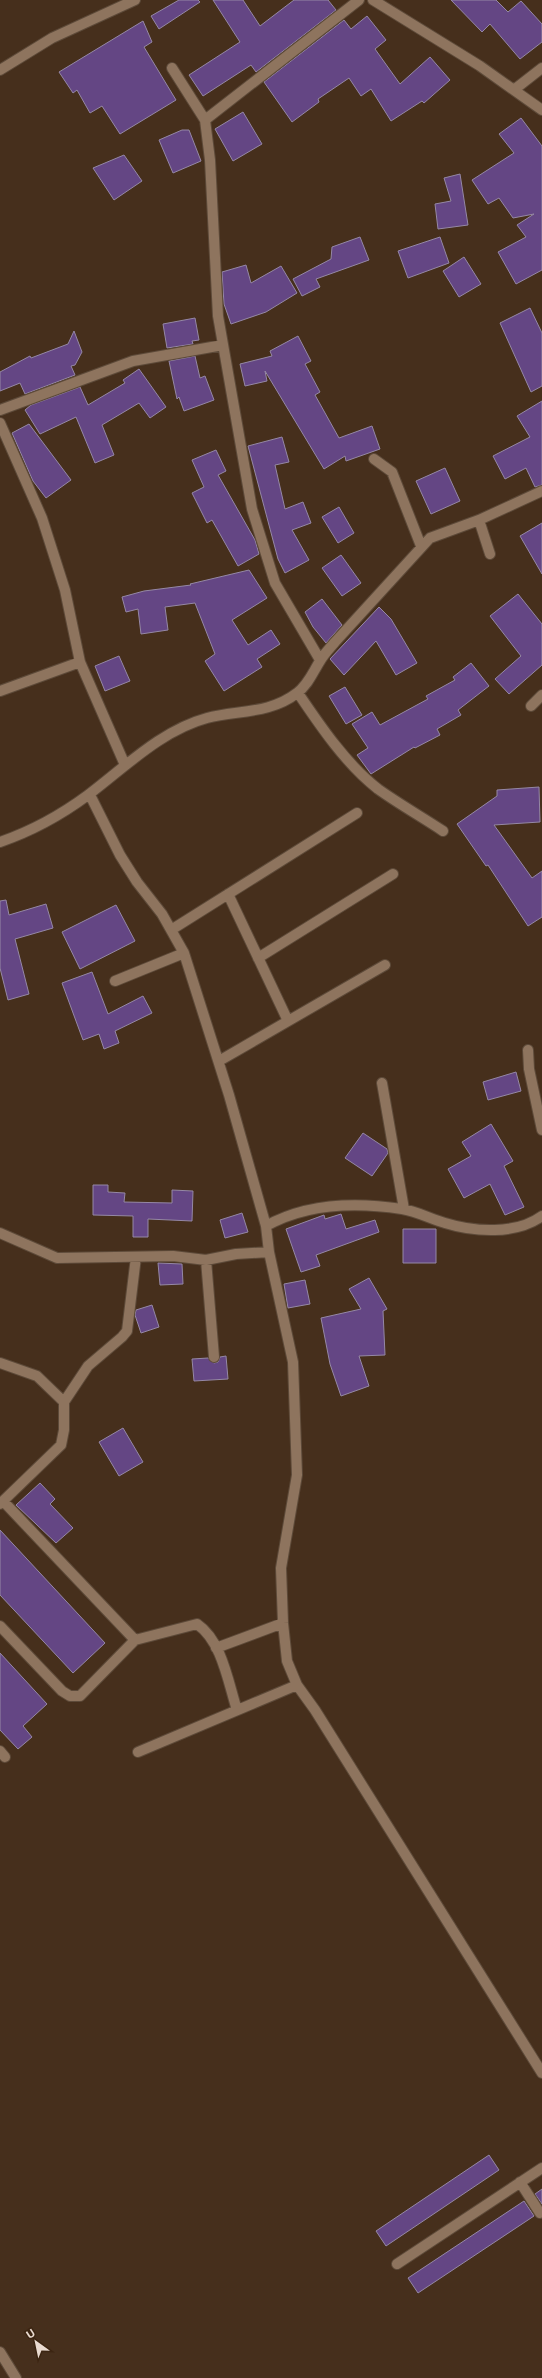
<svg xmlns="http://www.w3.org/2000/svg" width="542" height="2378" viewBox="0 0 542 2378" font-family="'Open Sans',sans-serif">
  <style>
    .building { fill: #644684; stroke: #9588a5 }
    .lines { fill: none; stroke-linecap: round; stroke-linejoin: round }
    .minor-casing { stroke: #5d4a39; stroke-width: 12 }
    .minor { stroke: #8e745e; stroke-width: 10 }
  </style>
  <rect width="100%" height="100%" fill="#462f1c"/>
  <path class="building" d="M179,0H198L200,2L159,29L151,16Z
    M213,0H243L260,26L294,0H328L336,10L256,72L251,65L203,96L189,75L240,42Z
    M451,0H496L508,12L521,1L542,24V42L520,59L490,24L482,32Z
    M367,16L386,40L375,49L400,84L430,57L450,80L424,103L422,101L391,121L371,89L361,96L349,78L318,99L319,102L292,122L264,82L344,20L351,29Z
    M143,21L152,42L144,47L176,100L120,134L102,106L90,113L77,90L73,93L59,72Z
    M243,112L262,144L233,161L215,129Z
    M521,118L542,146V270L516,284L498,252L526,237L517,225L534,214L513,218L499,198L488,204L472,180L514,153L499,134Z
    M182,130H189L201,161L173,173L159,140Z
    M124,155L142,181L114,200L93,168Z
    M460,174L468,225L438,229L435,204L451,201L444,178Z
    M360,237L369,260L316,279L320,287L302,296L293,279L331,259L332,247Z
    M440,237L449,263L408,278L398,251Z
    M464,257L481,284L459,297L443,271Z
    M246,265L251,283L281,266L297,293L266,312L231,324L224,304L222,272Z
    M530,308L542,333V386L531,392L500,323Z
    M195,318L199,340L192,341L193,344L167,348L163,324Z
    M74,331L82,352L75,365L71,366L75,375L25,394L20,383L0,391V372L30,356L31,358L68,344Z
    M298,336L311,361L305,364L320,392L315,395L339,438L372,426L380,449L346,461L345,456L324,469L265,371L267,381L245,386L240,364L272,356L270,351Z
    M195,356L200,378L205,376L214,400L184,411L179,397L177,399L169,361Z
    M139,369L166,407L150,418L139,403L102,425L114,455L95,463L76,417L40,434L25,410L31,405L80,387L88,405L125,383L123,380Z
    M542,401V485L535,487L526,468L505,479L493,456L530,437L517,416Z
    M29,424L71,480L46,498L33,481L12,433Z
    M282,437L289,462L275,465L285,509L303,502L311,523L292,530L309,560L285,573L278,559L248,446Z
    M216,450L226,471L218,475L255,540L259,554L238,566L212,520L207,523L192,493L204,487L192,460Z
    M445,468L460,501L431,514L416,481Z
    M339,507L354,533L338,543L322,517Z
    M542,523V574L520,536Z
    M341,555L361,583L342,596L322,568Z
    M249,570L267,598L232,620L248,645L271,630L280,644L257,659L262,667L224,691L205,661L215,654L195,603L165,607L168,630L141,634L138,609L126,612L122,597L144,591L191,585L190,584Z
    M518,594L542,624V665L509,694L495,679L521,656L490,616Z
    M322,599L342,625L326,643L313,627L305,612Z
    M379,607L391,619L417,663L396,675L376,641L344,675L330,659Z
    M119,656L130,681L105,691L95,666Z
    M471,663L489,686L458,710L461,715L437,729L440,735L415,748L414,747L371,774L357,755L368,748L352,724L372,712L380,725L428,699L426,696L455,680L453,677Z
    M345,687L362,715L346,724L329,696Z
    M539,787L540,822L494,825L532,878L542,871V917L528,926L488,865L486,866L457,824L497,796V790Z
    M6,900L9,915L46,904L53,928L15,939L29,994L8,1000L0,968V901Z
    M116,905L135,941L80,969L62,932Z
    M92,972L108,1014L143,996L152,1013L115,1031L119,1043L104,1049L99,1034L83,1040L62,983Z
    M516,1072L521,1091L488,1100L483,1082Z
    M491,1124L513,1161L504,1166L524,1207L505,1215L490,1184L464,1198L448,1169L471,1156L462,1142Z
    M363,1133L387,1149L388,1153L372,1176L345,1158Z
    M93,1185H108V1192L125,1193L124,1202L172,1203V1190L193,1191L192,1221L148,1219V1237H133V1216L93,1215Z
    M242,1213L248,1232L225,1238L220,1220Z
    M341,1214L346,1229L375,1220L379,1232L316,1255L320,1266L301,1272L286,1229L324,1215L325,1219Z
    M403,1229H436V1263H403Z
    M158,1263L182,1264L183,1284L160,1285Z
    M369,1278L387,1309L383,1311L385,1355L359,1356L369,1386L341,1396L330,1364L321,1318L361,1309L349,1289Z
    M305,1280L310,1304L288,1308L284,1284Z
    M152,1305L159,1327L141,1333L135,1315L136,1310Z
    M226,1356L228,1379L194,1381L192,1359L208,1358L214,1363L218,1362L220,1357Z
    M123,1428L143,1462L119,1476L99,1442Z
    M40,1483L55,1499L50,1504L73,1528L56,1543L16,1505Z
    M0,1530L105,1643L73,1673L0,1595Z
    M0,1653L47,1704L23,1726L32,1737L18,1749L0,1730Z
    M489,2155L499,2170L386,2246L376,2231Z
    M542,2189V2204L535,2194Z
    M524,2201L534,2216L418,2293L408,2278Z"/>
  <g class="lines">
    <defs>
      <path id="minor" d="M373,0L480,66L542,110
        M172,68L205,120
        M0,70L52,38L135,0
        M515,89L542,68
        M0,410L133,361L223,345
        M0,423L42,518L65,590L80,662L125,765
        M374,459L392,472L421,546
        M479,520L490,554
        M320,660L275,583L252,509L218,316L210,160L205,120L359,0
        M0,691L80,662
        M298,693C321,727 346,764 378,789C399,804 422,817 443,831
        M531,706L542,695
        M88,795L92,799L120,855L137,882L162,914L184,953L229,1095L266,1226
        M0,842C32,831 61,815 88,795C125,767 162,730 207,718C238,710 270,714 297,693C308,685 313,672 320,661C324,654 330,648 335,642L430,538L479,520L542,491
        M228,894L288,1021
        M171,930L357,813
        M258,958L393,874
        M115,981L184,953
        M528,1050L529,1069L542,1130
        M219,1061L385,965
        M382,1083L404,1209
        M0,1233L57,1258L173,1256L206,1260L236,1254L269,1252L266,1226C307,1203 356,1202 402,1209C416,1211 431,1219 445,1223C474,1232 516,1235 542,1216
        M269,1252L293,1362L297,1475L281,1568L283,1623L287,1661L297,1685L315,1710L542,2073
        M206,1260L214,1357
        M0,1363L37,1376L64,1402
        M3,1501L135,1640
        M0,1504L61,1445L64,1430V1402L88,1366L122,1337L127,1331L136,1257
        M0,1626L62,1691L70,1696H80L135,1640L197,1624C222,1641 228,1682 237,1710
        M216,1648L283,1623
        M0,1751L5,1757
        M138,1752L297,1685
        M520,2182L540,2213
        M397,2264L542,2168
        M0,2352L16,2378"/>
    </defs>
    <use href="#minor" class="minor-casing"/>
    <use href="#minor" class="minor"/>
  </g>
  <g transform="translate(36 2342) rotate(327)" stroke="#3c2512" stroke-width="3" paint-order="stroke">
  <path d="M0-3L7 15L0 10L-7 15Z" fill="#eadbd0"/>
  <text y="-6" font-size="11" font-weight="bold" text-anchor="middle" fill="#eadbd0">U</text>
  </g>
</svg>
